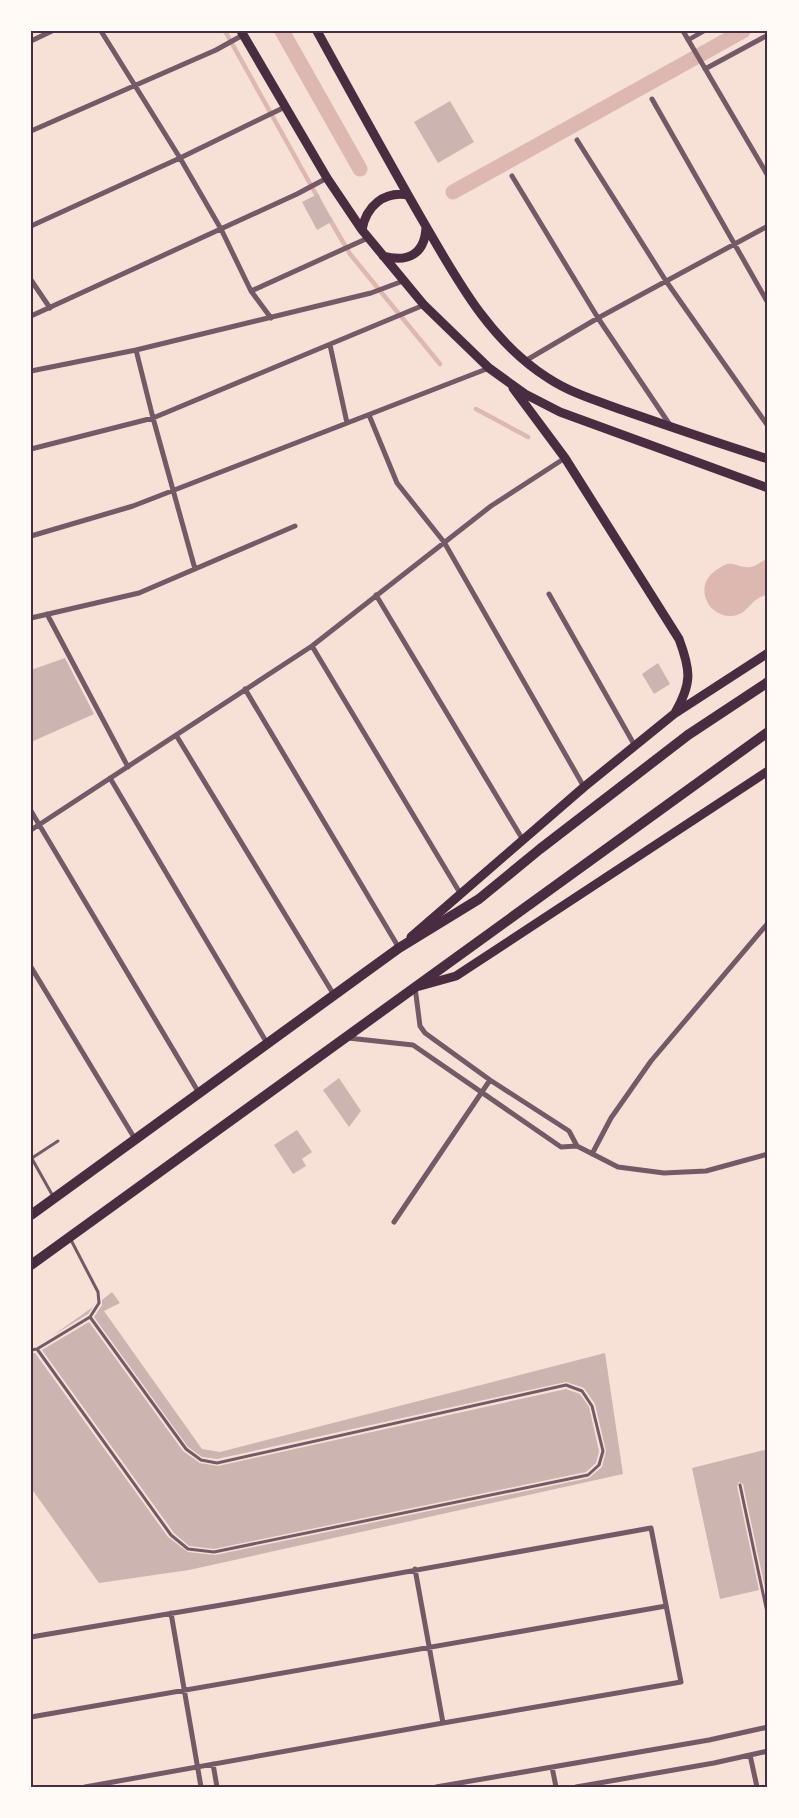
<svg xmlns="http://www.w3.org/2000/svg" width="799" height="1818" viewBox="0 0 799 1818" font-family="'DM Sans',sans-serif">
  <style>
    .water { fill: #dcb8b0 }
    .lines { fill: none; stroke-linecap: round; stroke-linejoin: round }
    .stream { stroke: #dcb8b0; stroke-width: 4.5 }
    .canal { stroke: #dcb8b0; stroke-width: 15 }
    .building { fill: #ccb4b1 }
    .service { stroke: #755966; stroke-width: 3 }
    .pedestrian { stroke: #755966; stroke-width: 4.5 }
    .minor { stroke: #755966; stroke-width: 5 }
    .secondary { stroke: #4a2c40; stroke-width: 9 }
    .primary { stroke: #4a2c40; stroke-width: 10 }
    .neatline { fill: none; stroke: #4a2c40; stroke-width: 2 }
  </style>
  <rect width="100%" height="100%" fill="#f7e1d7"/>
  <path class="water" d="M768,558V595C749,597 749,617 729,616C722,616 713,611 709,605C699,589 706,575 721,567C724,565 728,563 732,564C739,565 743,568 751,567C757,566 762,561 768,558Z"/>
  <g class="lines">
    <path class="stream" d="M225,31L318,198
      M329,218L350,254L440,364
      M476,409L528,437"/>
    <path class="canal" d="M282,31L360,169
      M453,192L743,31"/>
  </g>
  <path class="building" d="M450,101L474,142L438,163L414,122Z
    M318,194L333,221L317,230L302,202Z
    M65,658L94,714L31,742V670Z
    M658,663L670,684L654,694L642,674Z
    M339,1078L361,1111L349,1127L323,1090Z
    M297,1130L312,1152L302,1159L306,1166L293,1174L274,1145Z
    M112,1292L120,1303L104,1311L202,1449L220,1452L605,1353L623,1474L189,1570L99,1583L31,1488V1353H35L168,1537L188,1552L215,1555L589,1478L602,1467L606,1451L595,1404L584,1388L566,1382L217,1459L202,1457L188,1447L94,1317L102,1305V1300Z
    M93,1307L88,1314L52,1336L76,1319Z
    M89,1322L183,1451L200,1463L218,1466L566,1389L580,1394L589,1407L599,1451L596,1463L586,1472L214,1549L189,1546L174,1533L42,1350Z
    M768,1449V1588H765L743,1484L739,1482L737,1486L759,1590L720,1599L692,1468Z"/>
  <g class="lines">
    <path class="service" d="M31,1157L54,1198
      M32,1158L58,1141
      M37,1349L171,1535L188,1549L214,1552L588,1475L599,1465L603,1451L592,1406L582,1391L566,1385L217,1463L201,1460L186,1449L90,1317
      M31,1350L37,1349L90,1317L99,1303L98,1292L71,1240
      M740,1485L768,1617"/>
    <path class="pedestrian" d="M688,40L704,31"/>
    <path class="minor" d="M101,31L180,158L221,229L251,291L271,318
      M683,31L768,176
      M31,41L52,31
      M705,69L768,35
      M652,99L768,303
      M31,131L216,50L243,35
      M577,140L666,281L768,426
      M512,176L598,318L670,425
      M31,226L180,158L285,107
      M31,280L50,308
      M251,291L368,238
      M31,316L297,194L327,178
      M330,345L347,423
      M136,350L153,418L195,569
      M525,361L598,318L768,226
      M31,371L136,350L371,293L403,281
      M369,415L397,483L444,542L584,787
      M31,449L153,418L424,305
      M31,536L133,506L489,368
      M549,594L635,746
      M376,595L523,840
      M47,614L128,767
      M31,618L139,593L295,526
      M312,646L460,893
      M245,689L399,948
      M176,735L334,995
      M110,778L267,1043
      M31,811L199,1093
      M31,830L312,646L491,506L565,458
      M31,967L135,1139
      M415,987L420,1026L425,1033L490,1080L569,1131L577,1146
      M348,1038L413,1045L561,1147L577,1146L618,1167L664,1173L706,1171L768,1154
      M592,1154L611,1118L651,1061L768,923
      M394,1222L490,1080
      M415,1569L443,1723
      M171,1613L201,1787
      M31,1637L233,1603L651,1528L681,1682L443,1723L85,1787
      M31,1717L666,1606
      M750,1755L757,1787
      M213,1764L217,1787
      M552,1767L556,1787
      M436,1787L709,1740L768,1727
      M576,1787L714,1763L768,1751"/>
    <path class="secondary" d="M241,31L327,178L362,230L424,305L489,368L525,394L560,412L768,488
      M317,31C351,93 385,155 420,216C455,276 488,340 548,378C572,394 601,402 628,412C674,428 721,444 768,459
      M362,230C366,206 384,191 408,195
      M383,256C408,263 425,254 426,227
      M513,388L565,458L679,639C691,671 692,683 675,713
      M411,937L584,787L674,714L768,653
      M420,986L456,976L768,771"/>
    <path class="primary" d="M31,1215L399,948L479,899L540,849L688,735L768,682
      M31,1265L768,732"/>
  </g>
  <rect width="799" height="1818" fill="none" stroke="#fffaf5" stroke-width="65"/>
  <rect x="32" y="32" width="734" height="1754" class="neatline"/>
</svg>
